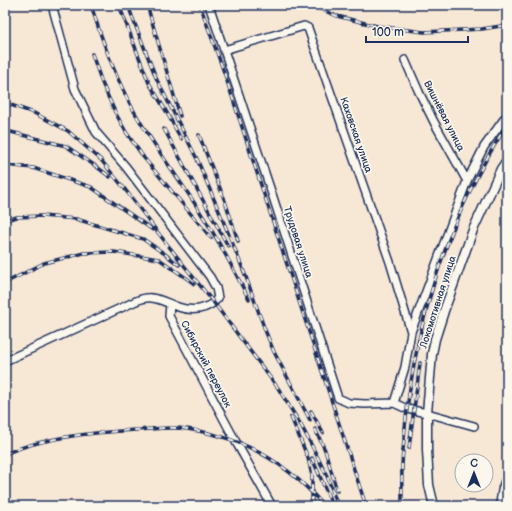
<svg xmlns="http://www.w3.org/2000/svg" width="512" height="511" viewBox="0 0 512 511" font-family="'Balsamiq Sans',sans-serif">
  <style>
    .lines { fill: none; stroke-linecap: round; stroke-linejoin: round }
    .minor-casing { stroke: #1b2f5e; stroke-width: 10 }
    .tertiary-casing { stroke: #1b2f5e; stroke-width: 11 }
    .minor { stroke: #fbf7ec; stroke-width: 7 }
    .tertiary { stroke: #fbf7ec; stroke-width: 8 }
    .rail-casing { stroke: #1b2f5e; stroke-width: 3.5 }
    .rail { stroke: #fbf7ec; stroke-width: 2; stroke-dasharray: 6; stroke-linecap: butt }
    .labels { text-anchor: middle; dominant-baseline: central; stroke-width: 3.5; stroke-linejoin: round; paint-order: stroke }
    .street-label { font-size: 10px; fill: #1b2f5e; stroke: #fbf7ec }
  </style>
  <rect width="100%" height="100%" fill="#f7e7d5"/>
  <filter id="ink" filterUnits="userSpaceOnUse"><feTurbulence type="fractalNoise" baseFrequency=".025" numOctaves="2"/><feDisplacementMap in="SourceGraphic" scale="8" xChannelSelector="R" yChannelSelector="G"/><feConvolveMatrix kernelMatrix="1 2 1 2 8 2 1 2 1" color-interpolation-filters="sRGB"/></filter>
  <g filter="url(#ink)">
    <g class="lines">
      <defs>
        <path id="minor" d="M209,5L273,197L338,398L349,403L365,404L394,403L407,409L427,413L474,426
          M224,50L304,26L308,28L390,262L411,332
          M405,60L419,92L434,122L467,181
          M170,304L169,316L236,442L272,506
          M5,361L136,301C141,299 146,297 152,298C161,299 169,304 178,307C192,312 208,310 218,298L216,288L210,277L126,167L96,132L75,89L52,5
          M394,403L405,367L411,332L467,181L484,147L507,115"/>
        <path id="tertiary" d="M434,506L429,485L427,450V413L432,354L435,339L444,311L473,230L501,169L507,160
          M500,506L503,488L507,477"/>
      </defs>
      <use href="#minor" class="minor-casing"/>
      <use href="#tertiary" class="tertiary-casing"/>
      <use href="#minor" class="minor"/>
      <use href="#tertiary" class="tertiary"/>
      <defs>
        <path id="rail" d="M91,5C101,37 112,68 127,98C148,140 178,176 202,215C220,242 234,271 249,299
          M119,5L149,83L166,111L181,139
          M128,5L133,19L157,80L197,159L232,242L246,277L265,330L274,352L310,420
          M147,5L180,116
          M200,5L226,78L366,506
          M310,5L337,16L377,26L424,32L482,29L507,25
          M92,54L102,83L115,112L126,132L144,158L211,238
          M5,103L34,113L68,131L101,160L124,188L159,234L214,303L278,388L301,425L313,448L327,476L338,506
          M164,129L228,246
          M5,132H11L66,146L97,167L110,177
          M199,135L225,201L238,241
          M5,165L33,168L91,187L153,230
          M5,220L17,217L42,216L76,219L143,239L165,254L179,265
          M5,283L44,263L84,253L114,252L159,259L189,280L194,284
          M311,411L323,433
          M291,417L308,458L312,476V506
          M315,429L325,450L337,491
          M409,448L420,363
          M5,454C32,442 67,436 96,433C114,431 133,430 151,429C163,428 175,427 187,429C243,437 288,463 324,506
          M312,458L331,502
          M402,506C402,488 401,469 403,451C411,337 444,222 507,125"/>
      </defs>
      <use href="#rail" class="rail-casing"/>
      <use href="#rail" class="rail"/>
    </g>
  </g>
  <g class="labels">
    <g class="street-label">
      <text transform="translate(444 116) rotate(63)">Вишнёвая улица</text>
      <text transform="translate(356 135) rotate(71)">Каховская улица</text>
      <text transform="translate(298 242) rotate(72)">Трудовая улица</text>
      <text transform="translate(438 302) rotate(-72)">Локомотивная улица</text>
      <text transform="translate(206 364) rotate(62)">Сибирский переулок</text>
    </g>
  </g>
  <rect width="512" height="511" fill="none" stroke="#fbf7ec" stroke-width="20"/>
  <rect x="10" y="10" width="492" height="491" fill="none" stroke="#1b2f5e" stroke-width="1.5" filter="url(#ink)"/>
  <g transform="translate(474 473)"><circle r="19" fill="#fbf7ec" stroke="#a1a7b3"/>
  <path d="M0-3L7 15L0 10L-7 15Z" fill="#1b2f5e"/>
  <text y="-6" font-size="11" font-weight="bold" text-anchor="middle" fill="#1b2f5e">С</text>
  </g>
  <path d="M366 36v6h102v-6" fill="none" stroke="#1b2f5e" stroke-width="2"/>
  <text x="372" y="36" font-size="12" fill="#1b2f5e" stroke="#fbf7ec" stroke-width="3" paint-order="stroke">100 m</text>
</svg>
